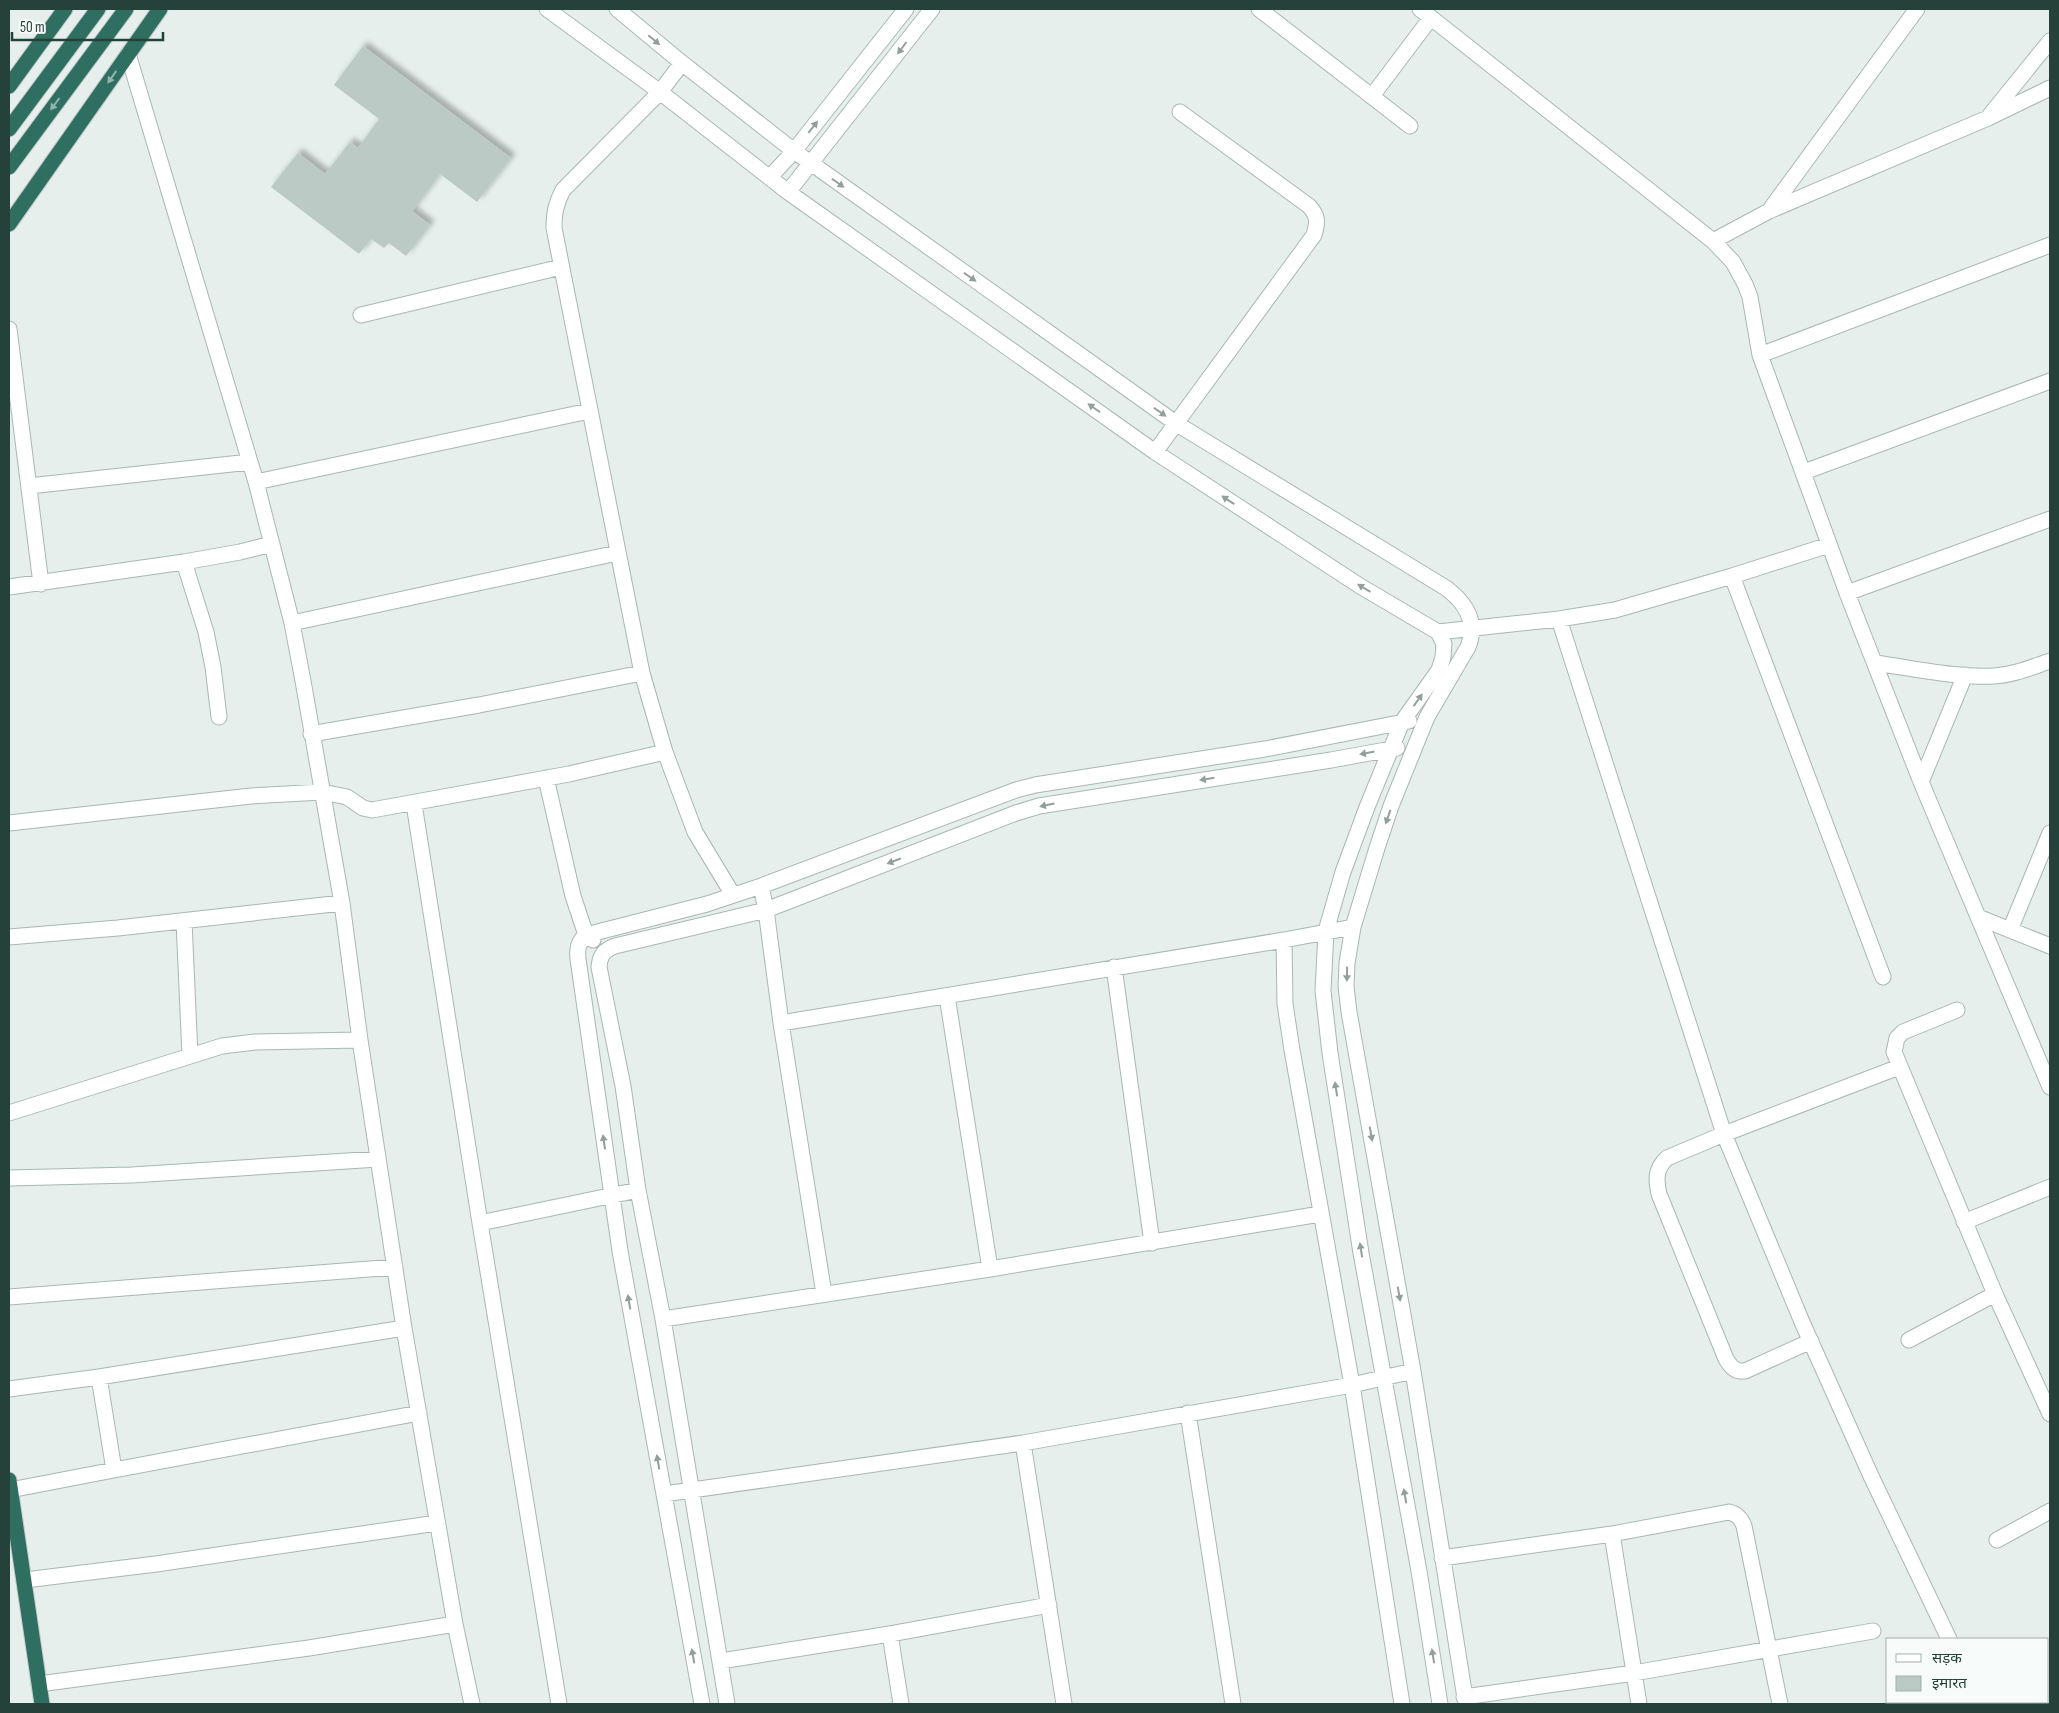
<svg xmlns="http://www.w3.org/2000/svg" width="2059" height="1713" viewBox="0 0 2059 1713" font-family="'Sofia Sans Condensed','Noto Sans Devanagari',sans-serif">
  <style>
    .building { fill: #bbcac4; filter: url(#shadow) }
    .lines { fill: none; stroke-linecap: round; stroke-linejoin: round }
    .minor-casing { stroke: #a8b8b2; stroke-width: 17 }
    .highway-casing { stroke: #c2cac8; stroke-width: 17 }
    .minor { stroke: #fff; stroke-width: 15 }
    .highway { stroke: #2f6f62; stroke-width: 15 }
    .oneway { fill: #92a09c }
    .oneway2 { fill: #93b5ae }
  </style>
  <defs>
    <filter id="shadow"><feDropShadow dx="4.5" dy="-4.5" stdDeviation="2.5" flood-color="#0004"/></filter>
  </defs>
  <rect width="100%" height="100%" fill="#e6efeb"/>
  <path class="building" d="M363,46L511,158L477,202L440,174L412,211L430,225L406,256L389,243L384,248L371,239L359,254L271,187L298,153L325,174L350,142L358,148L379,119L334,85Z"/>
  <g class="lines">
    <defs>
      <path id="minor" d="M547,9L660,92L788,192L1155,452L1360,586L1438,632L1444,644L1443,657L1439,670L1402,722L1367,807L1343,872L1326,931L1323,991L1330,1053L1361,1253L1419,1571L1440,1704
        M617,9L682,63L794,151L1177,424L1446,588C1466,603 1478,622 1468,647L1427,717L1391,806L1377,848L1353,927L1347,963L1346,986L1349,1012L1413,1371L1466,1704
        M1259,9L1410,126
        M1420,9L1713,241L1733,262L1745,284L1750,297L1760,355L1847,593L1921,782L2050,1087
        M128,54L256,482L589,411
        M682,63L660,92L563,190C556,203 554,213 554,228L642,673L665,752L695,832L733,895
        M1372,96L1430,19
        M1990,115L2050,41
        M770,177L794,151L906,9
        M788,192L932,9
        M1769,211L1917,9
        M1713,241L1769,211L1988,118L2050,88
        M361,315L561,267
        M9,329L41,584
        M1760,355L2050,245
        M1155,452L1314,235C1318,222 1318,216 1309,206L1180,112
        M1804,472L2050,381
        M256,482L292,623L303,681L342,903L360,1040L404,1328L455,1624L472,1704
        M29,486L250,462
        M184,562L206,632L213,667L219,717
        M1732,576L1883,977
        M9,587L184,562L240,552L272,544
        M1847,593L2050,519
        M1559,619L1724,1134L1802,1322L1871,1476L1949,1639
        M292,623L617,553
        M1438,632L1559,619L1615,610L1732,576L1829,545
        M1875,663C1913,668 1956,678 1994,676C2014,675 2032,667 2050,661
        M311,734L479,705L642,673
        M546,778L573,896L586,935L593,940
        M1921,782L1965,675
        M414,804L480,1223L559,1704
        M9,823L251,796L322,792L347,797L363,808L372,810L569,774L665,752
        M761,886L766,910L781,1023L824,1294
        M1978,917L2050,946
        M184,921L190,1056
        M2010,930L2050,833
        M9,937L118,928L342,903
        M1284,940L1285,1004L1292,1050L1352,1385L1402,1704
        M1114,967L1152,1243
        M947,996L990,1269
        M1957,1010L1903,1032L1897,1038L1894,1052L1995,1294L2050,1414
        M781,1023L1284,940L1353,927
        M9,1113L222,1046L255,1042L360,1040
        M9,1178L132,1175L378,1159
        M1964,1222L2050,1187
        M480,1223L638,1190
        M9,1297L395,1267
        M663,1319L990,1269L1320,1214
        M1909,1340L1995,1294
        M1811,1341L1745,1371C1735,1372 1731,1367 1726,1359L1659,1194C1656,1180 1655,1169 1667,1158L1724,1134L1899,1067
        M99,1377L114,1470L419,1413
        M9,1389L99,1377L404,1328
        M1188,1413L1233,1704
        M1023,1443L1064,1704
        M10,1490L114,1470
        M664,1494L1023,1443L1352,1385L1413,1371
        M1612,1534L1639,1704
        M1997,1540L2050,1511
        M1442,1558L1612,1534L1729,1512C1737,1514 1741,1518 1744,1526L1780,1704
        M25,1580L156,1564L437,1523
        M890,1634L901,1704
        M721,1661L890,1634L1049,1605
        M39,1684L309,1648L455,1624
        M1464,1697L1634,1673L1873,1631
        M1979,1702L1980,1704
        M702,1704L620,1251L578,959C577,949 578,942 586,935L707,904L761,886L1016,790L1035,785L1265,749L1409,721
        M727,1704L663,1319L638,1190L623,1086L599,967C600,955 604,950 615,946L766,910L1016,813L1039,806L1331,760L1397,748"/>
      <path id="highway" d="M9,86L65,9
        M9,129L98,9
        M9,167L126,9
        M9,224L160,9
        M9,1480L42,1704"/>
    </defs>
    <use href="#minor" class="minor-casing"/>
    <use href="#highway" class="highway-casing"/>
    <use href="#minor" class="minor"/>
    <use href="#highway" class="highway"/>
  </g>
  <defs><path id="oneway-solid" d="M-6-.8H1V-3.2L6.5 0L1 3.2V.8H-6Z" transform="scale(1.25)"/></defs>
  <g class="oneway">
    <use href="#oneway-solid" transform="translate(654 40) rotate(40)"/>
    <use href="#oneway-solid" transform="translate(902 48) rotate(127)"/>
    <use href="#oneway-solid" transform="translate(813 127) rotate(-52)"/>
    <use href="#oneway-solid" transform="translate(838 183) rotate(35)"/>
    <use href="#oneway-solid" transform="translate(970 277) rotate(35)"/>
    <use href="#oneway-solid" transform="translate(1094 408) rotate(-145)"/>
    <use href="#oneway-solid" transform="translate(1160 412) rotate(35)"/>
    <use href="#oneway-solid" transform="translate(1228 500) rotate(-147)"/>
    <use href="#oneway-solid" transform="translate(1364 588) rotate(-149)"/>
    <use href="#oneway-solid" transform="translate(1418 700) rotate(-55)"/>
    <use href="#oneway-solid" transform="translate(1367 753) rotate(169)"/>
    <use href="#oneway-solid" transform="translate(1207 779) rotate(171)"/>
    <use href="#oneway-solid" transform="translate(1047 805) rotate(168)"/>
    <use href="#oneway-solid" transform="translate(1388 817) rotate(109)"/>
    <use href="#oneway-solid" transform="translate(894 861) rotate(159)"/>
    <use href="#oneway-solid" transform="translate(1347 974) rotate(91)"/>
    <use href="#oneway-solid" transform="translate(1336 1089) rotate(-99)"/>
    <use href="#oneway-solid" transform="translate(1371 1134) rotate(80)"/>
    <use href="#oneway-solid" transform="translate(604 1142) rotate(-98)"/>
    <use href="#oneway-solid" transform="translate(1361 1250) rotate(-99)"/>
    <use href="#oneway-solid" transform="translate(1399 1294) rotate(80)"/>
    <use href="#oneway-solid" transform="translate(629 1302) rotate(-100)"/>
    <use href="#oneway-solid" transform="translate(658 1462) rotate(-100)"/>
    <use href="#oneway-solid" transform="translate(1405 1496) rotate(-100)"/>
    <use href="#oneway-solid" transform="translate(693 1656) rotate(-100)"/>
    <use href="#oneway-solid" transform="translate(1433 1656) rotate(-99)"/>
  </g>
  <g class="oneway2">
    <use href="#oneway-solid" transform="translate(112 77) rotate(125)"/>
    <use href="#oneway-solid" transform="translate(55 104) rotate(127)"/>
  </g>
  <rect width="2059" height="1713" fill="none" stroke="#24423a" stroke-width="20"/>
  <rect x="1886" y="1638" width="162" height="65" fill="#f7fbf9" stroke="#a3b1ad"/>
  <rect x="1896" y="1654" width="25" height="8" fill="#ffffff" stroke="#a3b1ad"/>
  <text x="1932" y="1663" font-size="15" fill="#24423a">सड़क</text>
  <rect x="1896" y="1676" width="25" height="15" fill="#bbcac4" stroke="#a3b1ad"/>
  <text x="1932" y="1688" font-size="15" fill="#24423a">इमारत</text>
  <path d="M12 32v8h151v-8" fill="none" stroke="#24423a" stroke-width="2.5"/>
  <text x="20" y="32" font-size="15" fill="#24423a" stroke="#f7fbf9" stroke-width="4" paint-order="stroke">50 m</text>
</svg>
